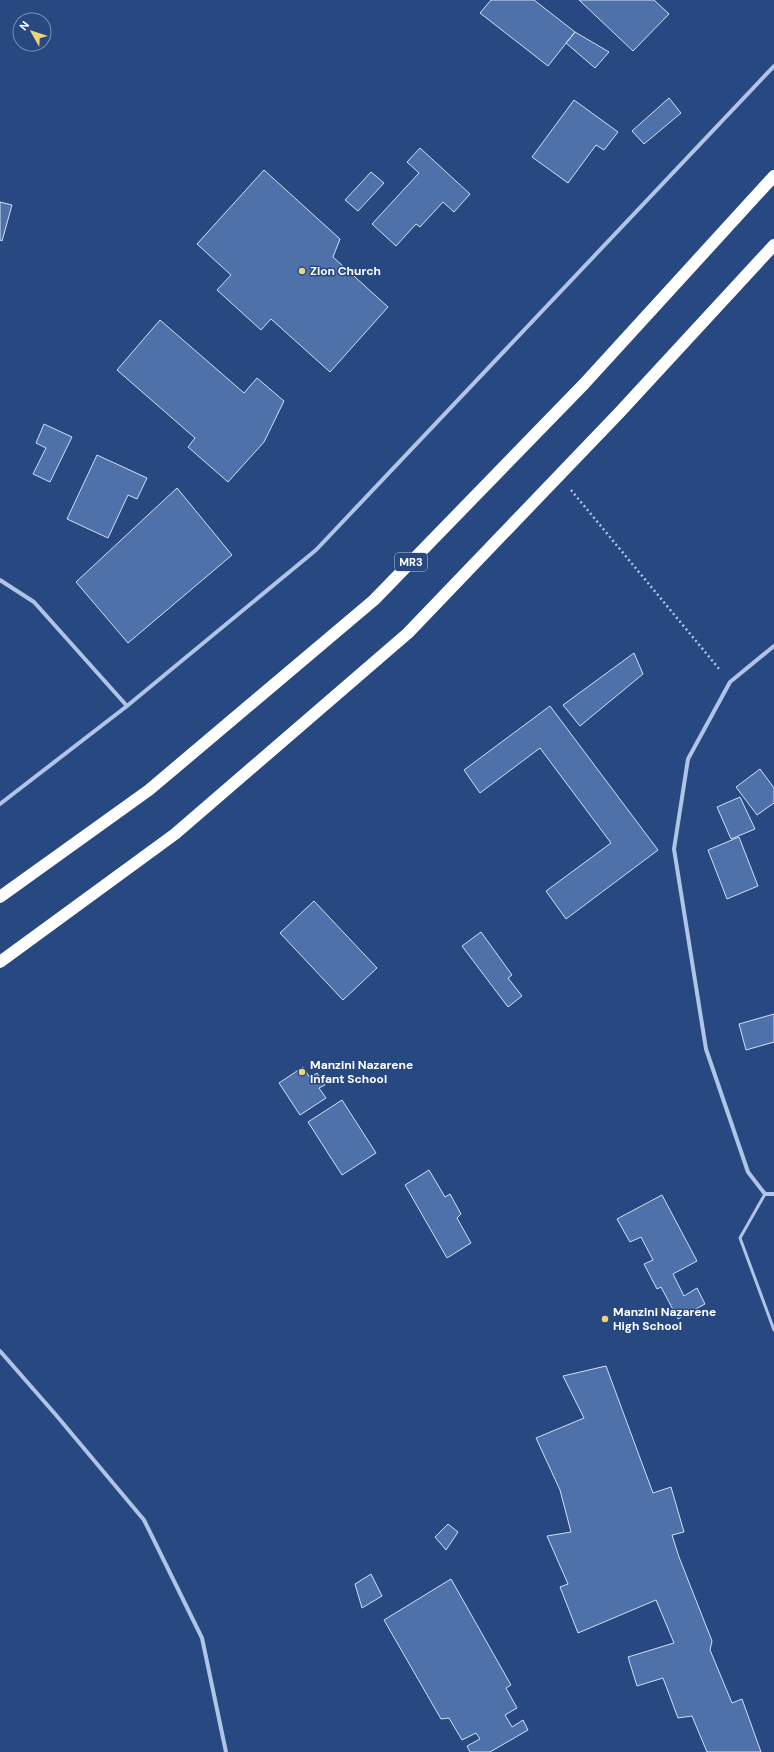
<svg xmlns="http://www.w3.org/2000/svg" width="774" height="1752" viewBox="0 0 774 1752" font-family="'DM Sans',sans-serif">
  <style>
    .building { fill: #4f71a9; stroke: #d2dff5 }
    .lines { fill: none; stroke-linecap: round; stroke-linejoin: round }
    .path { stroke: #afc4e6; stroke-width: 2.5; stroke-dasharray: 2 3; stroke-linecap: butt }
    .lane { stroke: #afc4e6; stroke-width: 3 }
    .street { stroke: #afc4e6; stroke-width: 4 }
    .highway { stroke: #fff; stroke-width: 12 }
    .poi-dot { fill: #eed474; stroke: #274881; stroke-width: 1.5 }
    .labels { text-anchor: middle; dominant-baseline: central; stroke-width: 3; stroke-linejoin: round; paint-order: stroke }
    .shield { fill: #274881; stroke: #bec8d9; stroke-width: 1 }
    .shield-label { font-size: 11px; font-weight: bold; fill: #fff }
    .poi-label { font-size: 12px; font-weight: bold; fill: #fff; stroke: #274881; text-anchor: start }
  </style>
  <rect width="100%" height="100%" fill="#274881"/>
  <path class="building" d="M491,0H534L575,32L548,66L480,13Z
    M579,0H654L669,14L633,51Z
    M575,32L609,52L595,68L566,43Z
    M669,98L681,113L644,144L632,131Z
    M574,100L618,132L604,150L596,145L568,183L532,157Z
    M420,148L470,194L454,212L443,202L420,227L416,224L396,246L372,224L419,173L407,162Z
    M264,170L340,239L333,257L388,307L330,372L271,319L261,330L217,290L231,275L197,244Z
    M371,172L384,183L358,211L345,200Z
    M0,202L12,205L2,241L0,240Z
    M160,320L244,393L257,378L284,401L264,442L228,482L188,447L195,438L117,370Z
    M44,424L72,437L50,482L33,474L46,448L36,443Z
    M97,455L147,478L137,499L128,495L108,538L67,519Z
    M177,488L232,555L128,643L76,582Z
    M634,653L643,674L580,726L563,705Z
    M550,706L658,850L566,919L546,891L611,843L540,748L480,793L464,770Z
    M760,769L774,788V803L757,815L736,787Z
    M740,797L755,829L731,839L717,807Z
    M739,837L758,886L727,899L708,850Z
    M314,901L377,968L343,1000L280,933Z
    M481,932L512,975L508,978L522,996L508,1007L462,946Z
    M774,1014V1042L746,1050L739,1024Z
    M303,1067L310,1078L317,1073L325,1085L319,1088L326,1098L300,1115L279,1083Z
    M342,1100L376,1153L342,1175L308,1122Z
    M429,1170L445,1197L450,1194L461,1214L457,1218L471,1243L447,1258L405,1185Z
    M662,1195L697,1261L673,1274L684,1296L697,1288L705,1304L678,1319L661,1287L657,1289L644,1264L653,1260L641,1237L630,1242L617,1219Z
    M606,1366L653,1493L671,1487L684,1532L672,1535L679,1557L712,1641L710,1650L732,1703L742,1699L761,1752H707L692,1716L678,1718L663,1678L637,1686L628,1657L674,1643L656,1600L578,1633L560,1587L568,1584L547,1536L571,1532L560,1490L536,1438L584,1418L563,1376Z
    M448,1524L458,1532L446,1550L435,1537Z
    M371,1574L382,1596L362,1608L355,1584Z
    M451,1579L511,1685L506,1688L517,1708L505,1715L512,1727L523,1720L528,1730L490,1752H470L467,1746L480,1739L476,1733L462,1740L449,1718L441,1719L384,1620Z"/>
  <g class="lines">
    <path class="path" d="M571,490L720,670"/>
    <path class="lane" d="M765,1194L740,1238L774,1330"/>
    <path class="street" d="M0,580L34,602L127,706
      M774,646L730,682L688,759L674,849L706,1049L748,1172L765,1194H774
      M0,804L127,706L316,550L774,66
      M0,1351L56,1415L144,1520L202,1638L226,1752"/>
    <path class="highway" d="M0,897L149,790L374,600L584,384L774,176
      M0,962L175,834L408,633L619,413L774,245"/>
  </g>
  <g class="poi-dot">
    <circle cx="302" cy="271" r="4"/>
    <circle cx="302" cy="1072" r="4"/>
    <circle cx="605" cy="1319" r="4"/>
  </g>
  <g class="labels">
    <rect class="shield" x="395" y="553" width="32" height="18" rx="3"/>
    <g class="shield-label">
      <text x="411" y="562">MR3</text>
    </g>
    <g class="poi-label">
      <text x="310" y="271">Zion Church</text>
      <text x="310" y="1065">Manzini Nazarene<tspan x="310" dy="14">Infant School</tspan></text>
      <text x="613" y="1312">Manzini Nazarene<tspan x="613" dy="14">High School</tspan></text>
    </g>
  </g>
  <g transform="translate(32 32) rotate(309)"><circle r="19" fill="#274881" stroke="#7d91b3"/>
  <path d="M0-3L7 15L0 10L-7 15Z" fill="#eed474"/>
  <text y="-6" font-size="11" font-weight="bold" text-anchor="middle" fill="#ffffff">N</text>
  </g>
</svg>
